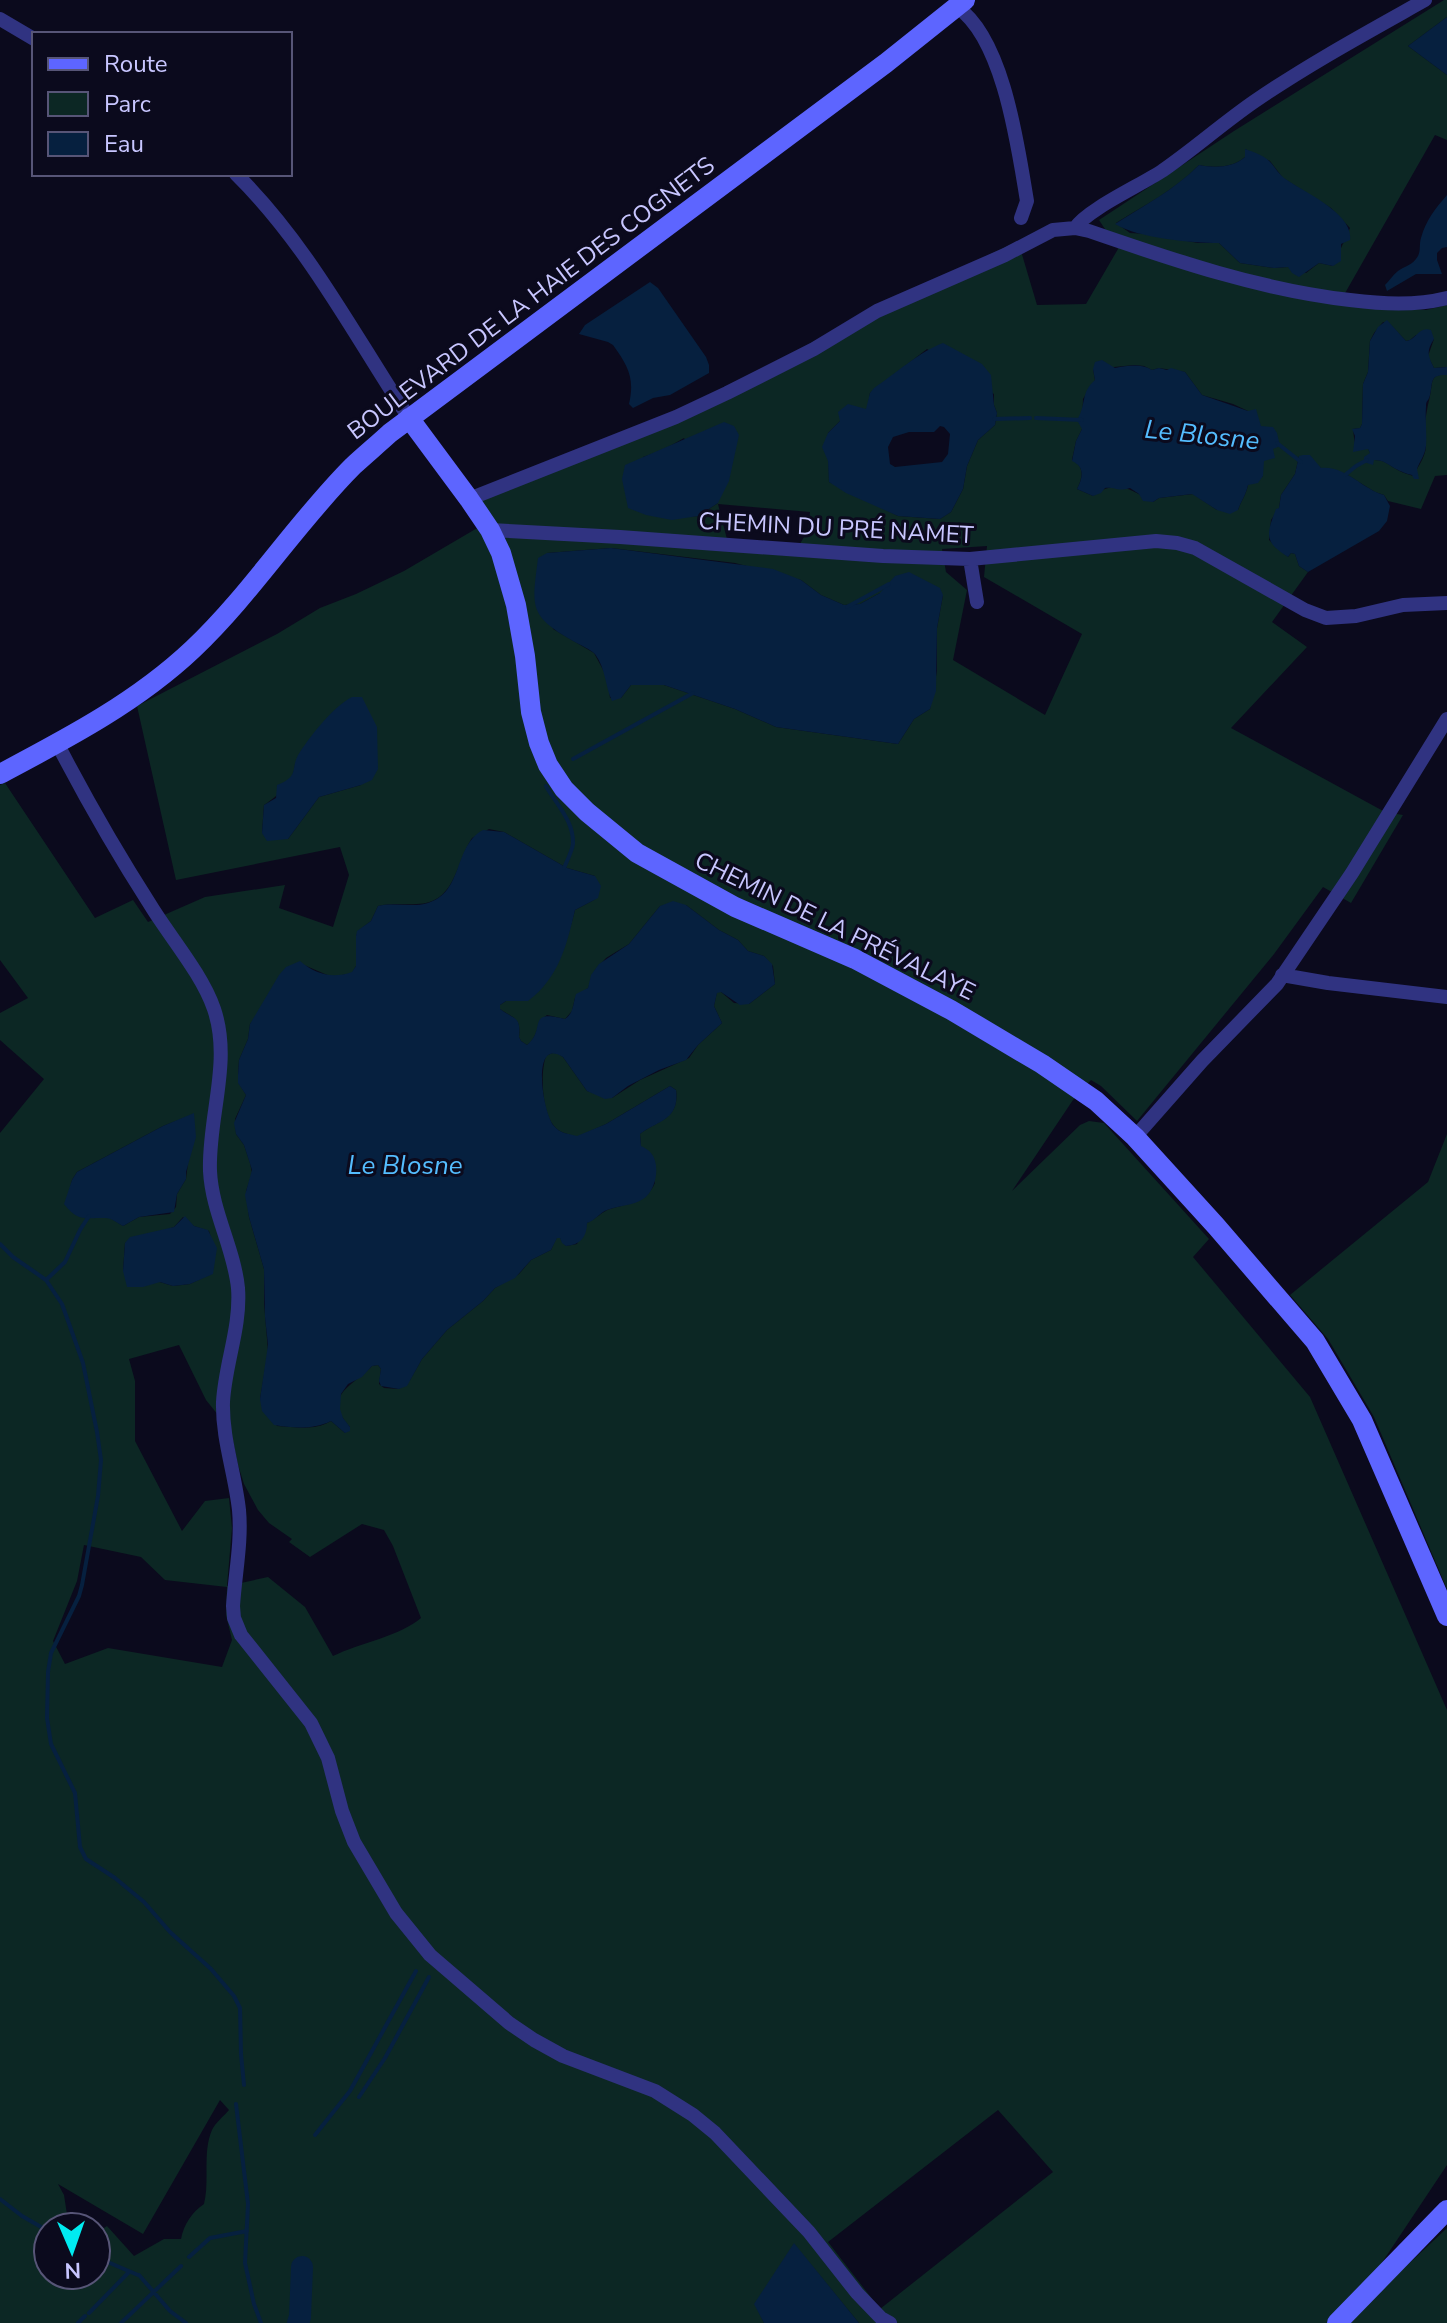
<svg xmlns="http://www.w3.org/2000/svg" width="1447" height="2323" viewBox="0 0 1447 2323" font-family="'Nunito Sans',sans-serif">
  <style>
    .green { fill: #0c2724; fill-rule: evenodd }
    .water { fill: #06203f; fill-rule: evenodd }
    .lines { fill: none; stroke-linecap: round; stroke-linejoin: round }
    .stream { stroke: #06203f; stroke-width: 4 }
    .river { stroke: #06203f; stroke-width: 22 }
    .street { stroke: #303381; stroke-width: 14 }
    .secondary { stroke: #5d65ff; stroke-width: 20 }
    .labels { text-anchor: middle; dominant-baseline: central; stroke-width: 6; stroke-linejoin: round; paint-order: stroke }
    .street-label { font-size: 24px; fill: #c8c6ff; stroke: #0b0a1d }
    .water-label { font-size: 26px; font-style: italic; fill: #54bdff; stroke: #0b0a1d }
  </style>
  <rect width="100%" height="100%" fill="#0b0a1d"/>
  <path class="green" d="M1444,0H1447V17L1408,46L1447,75V140L1435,135L1340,302L1426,310L1447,305V367L1434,368L1428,356L1434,339L1416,335L1410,340L1406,341L1390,324L1383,322L1374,333L1370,341L1368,372L1363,384L1362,424L1360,428L1353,429L1355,446L1368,449L1374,460C1385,460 1387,464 1396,469C1400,472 1408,474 1413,476C1418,467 1425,457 1426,447C1426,442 1424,438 1424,434C1425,420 1427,408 1430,396C1433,384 1429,373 1447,375V475L1435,476L1421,509L1388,501L1384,495L1375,492L1346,474L1321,468L1299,456L1295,474L1281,495L1279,508L1271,520L1269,540L1288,557L1291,553L1295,554L1299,566L1308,572L1272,622L1307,647L1231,728L1385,812L1403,815L1351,903L1323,887L1274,954L1137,1121L1101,1086L1091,1080L1073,1100L1012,1191L1080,1125L1089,1121L1104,1123L1209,1239L1193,1257L1310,1397L1447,1710V2165L1373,2276L1327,2323H859L794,2244L755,2304L764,2323H0V1133L44,1079L0,1040V1013L28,998L0,960V785L5,783L95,918L133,900L148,922L205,897L285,885L279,908L333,927L349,875L340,847L176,880L137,706L277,634L320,608L356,594L404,571L479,527L475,499L685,410L869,312L1018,241L1037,305L1086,304L1118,249L1099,220L1234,131ZM1245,149L1270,161L1283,178L1331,208L1350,228L1333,266L1319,263L1306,273L1288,267L1274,268L1240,263L1219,243H1198L1147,234L1130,233L1116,223C1145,205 1175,190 1199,165C1214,168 1233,168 1245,157ZM927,349L994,394V405L997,413L995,425L978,440L967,466L963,489L951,512L940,519L898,516L829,482L828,433L840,421L867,410L870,393ZM1135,365L1144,366L1152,370L1159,368L1185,372L1202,395L1233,404L1248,411L1261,426L1263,476L1248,485C1246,495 1241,501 1238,510H1217L1193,494L1159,498L1153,502C1130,490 1118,478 1093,496L1077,489C1083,477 1085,467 1072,460L1076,441L1082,429L1083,399L1095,380L1093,369ZM684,438L718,503L698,516L687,517L643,457L661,451ZM718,504L810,512L808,530L793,556L730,551ZM987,546L984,577L1082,634L1045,715L953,660L967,590L946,572L942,549ZM611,548L735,563L801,580L821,595L844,605L860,604L880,593L943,595L937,628V671L930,709L914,719L898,744L776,727L735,709L664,685H631L621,698H610L608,679L594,653L553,629L547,553ZM295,764L361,785L319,797L288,839L262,833L264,805C277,797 295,780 295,764ZM489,829L504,832L567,868L595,876L594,900L575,910C567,941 556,980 528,1000L506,1001L500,1005V1009C514,1019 521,1017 519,1037L521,1041L527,1045C539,1037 535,1023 547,1015L565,1019L572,1011L575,998L588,988L595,970L606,958L629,944L660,906L686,905L719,930L738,940L748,951L764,956L773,966L775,984L749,1004L734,1003L721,992H717L714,1006L722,1023L698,1045L689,1058L640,1080L612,1098L587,1091L563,1057C556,1052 553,1052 546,1056C540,1073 542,1112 554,1126C559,1133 569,1134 577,1137L606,1124L670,1086L676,1090C680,1120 656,1121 640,1134L641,1146L655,1183C645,1204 629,1203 610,1209C601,1212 596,1219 587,1223L577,1244L566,1246L560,1238L557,1237L551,1250L531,1260L519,1274L495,1288L483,1301L447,1330L422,1359L410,1380L399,1389L384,1388L379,1384L381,1369L378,1365L372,1366C355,1385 320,1395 350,1427L345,1433L331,1421C314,1431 297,1427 277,1426L260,1399L268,1351L264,1303V1269L249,1217L246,1191L252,1173L250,1163L244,1145L236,1134L235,1119L246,1095L238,1082V1075L239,1060L248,1039L250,1024L304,965L332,977L352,973L356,966V936L358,931L371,921L378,906C391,903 404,905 417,904C453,903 455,869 469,843L472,838ZM194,1114L186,1179L177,1194L176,1207L170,1214L139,1217L123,1226L69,1192L72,1180L77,1172L163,1126ZM183,1217L194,1226L209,1231L211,1238L213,1273L190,1284L173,1286L123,1271L125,1243L174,1227ZM179,1345L206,1400L231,1431L238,1465L244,1484L258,1510L269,1523L292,1539L289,1542L310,1557L362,1524L384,1530L393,1546L421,1618C400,1636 360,1643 333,1656L305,1607L268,1577L227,1586L232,1528L229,1498L205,1501L182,1531L135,1441V1381L129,1359ZM84,1545L141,1557L165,1580L227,1587L226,1615L232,1640L222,1667L108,1648L65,1664L53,1641L77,1581ZM220,2100L229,2110C224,2116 215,2123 212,2130C202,2153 210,2180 204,2204C192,2212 184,2224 181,2239H164L134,2256L107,2226L96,2233V2275H48V2227H80L68,2221L64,2195L58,2184L143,2234ZM998,2110L1053,2172L880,2309L828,2242Z
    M1447,1134V1589L1374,1417L1328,1339L1290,1295L1428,1182Z
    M1447,2228V2323H1348L1371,2299Z"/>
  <path class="water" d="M1447,17V75L1408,46Z
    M1245,149C1254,152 1266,156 1272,164C1276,169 1279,174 1284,178C1303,192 1354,213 1350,240L1341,244V261L1333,266L1319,263L1299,277L1292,273L1288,267L1274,268L1240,263L1219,243C1191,243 1138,238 1115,224C1145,205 1174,190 1199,165C1214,168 1233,168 1245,157Z
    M1447,195V247L1442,248L1437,253V260L1442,274H1416L1387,291L1385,285C1389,281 1393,275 1398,271C1405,266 1413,265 1418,256C1421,250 1419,244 1421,238C1426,220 1435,209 1447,195Z
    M650,282L658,288L706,357L709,365V373L670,395L653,398L633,408L629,404C635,378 628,366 613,345L608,342L579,334L585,325Z
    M1387,320L1406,341C1417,340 1418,326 1431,330L1434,339C1426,351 1428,356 1434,368L1447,367V375C1429,374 1433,383 1430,395C1428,403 1426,399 1426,407C1425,420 1427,433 1426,446C1425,455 1420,461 1417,469L1419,479H1414L1412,475C1407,474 1400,471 1396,469C1387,464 1384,460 1374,460L1373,465L1364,462V457L1370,453L1368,449L1353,452L1355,436L1352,429L1360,428L1362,424L1363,384L1368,372L1370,341L1378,327Z
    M943,343L982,364L991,375L994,405L997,413L995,425L978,440L967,466L963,489L951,512L940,519L898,516L846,493L829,482L828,461L822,447L828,433L840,421L838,412L848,404L866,409L870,393L874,388C895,374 919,352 943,343ZM940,426L944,427L950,434L948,454L942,462L895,467L890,464L888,447L893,437L909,432H934Z
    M1102,360L1115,368C1128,366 1140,363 1152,370L1159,368L1167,370L1171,368L1185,372L1202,395L1248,411L1256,409L1261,426L1273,427L1277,433L1280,446L1273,449L1275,458L1264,461L1263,476L1258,483L1248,485C1246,495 1241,501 1238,510L1230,514L1217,510L1192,494L1159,498L1153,502L1143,501L1139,494L1130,488C1117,492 1116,487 1105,488L1101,493L1093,496L1077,489C1083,477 1085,467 1072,461L1076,441L1082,429L1077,420C1087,404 1080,393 1095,380L1093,369L1095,362Z
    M724,422L734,426L739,435L729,481L718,503L698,516L672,520L646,515L628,508L622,479L625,465Z
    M1303,455H1310L1321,468C1345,465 1362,489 1384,495L1390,506L1387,521L1379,531L1308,572L1299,566L1295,554L1291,553L1288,557C1264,542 1266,535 1276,509L1279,508L1281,495L1295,474L1299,456Z
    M611,548L773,569L801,580L821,595L844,605L860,604L880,593L895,576L909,572L940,588L943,595L937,628L936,691L930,709L914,719L898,744L776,727L735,709L664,685H631L621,698L612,701C605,686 606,669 595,654C590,649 580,645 573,641C528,615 532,607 538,558L547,553Z
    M352,697H362L377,727L378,769L372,780L361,785L319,797L288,839L267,841L262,833L264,805L276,798L277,785C301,776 289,768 300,752C312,734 333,707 352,697Z
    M483,830L504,832L567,868L595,876L601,886L598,898L575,910C567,944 559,978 528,1001H506L500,1005V1009C515,1020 521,1016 519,1037L521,1041L527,1045C547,1029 525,1009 565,1019C574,1013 573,1003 576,994L588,988L591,975L599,964L629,944L660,906L673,901L686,905L719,930L738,940L748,951L764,956L772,964L775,984L749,1004L740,1005L721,992L717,993L714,1006L722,1023L698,1045L686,1060L659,1070L628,1086L612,1098L605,1099L587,1091L563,1057C530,1036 543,1114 554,1126C559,1133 569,1134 577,1136L606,1124L670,1086L676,1090C680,1121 656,1121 640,1134L641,1146C645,1148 649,1150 651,1153C661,1165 656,1191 643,1199C633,1206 619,1205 607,1210C599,1213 596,1220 587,1223C587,1237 580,1245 566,1246L562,1243L560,1238H557L551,1250L531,1260L515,1278L495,1288L483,1301L447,1330L422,1359L407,1386L399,1389L381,1386L379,1381L381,1369L378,1365L372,1366L362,1377L348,1384L341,1394L340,1409L343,1418L350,1427V1431L345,1433L331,1421C313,1430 293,1428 274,1425L262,1411L260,1399L268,1345L265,1317L264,1269L249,1217L245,1195L252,1170L244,1145L236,1134L234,1123L246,1095L238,1083V1075L239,1060L248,1039L250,1024L279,975L286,967L300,961C315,974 332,979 352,972L356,966V936L357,931L371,921L378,906C394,902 412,908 428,903C464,892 453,846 483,830Z
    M194,1113L196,1137L186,1172V1179L177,1194L174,1212L139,1217L123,1226C117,1223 112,1218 105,1218C85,1217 79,1223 64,1204L72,1180L77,1172L163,1126Z
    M185,1216L194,1226L208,1230L217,1248L213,1274L190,1284L173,1286L160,1282L143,1287H127L123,1271L125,1243L130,1237L174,1227Z
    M794,2243L859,2323H764L754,2304Z"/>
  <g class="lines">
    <path class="stream" d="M1036,418L1082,420
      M994,419L1030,418
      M1277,443L1301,462
      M1345,475L1356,466L1367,460
      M847,607L889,584
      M573,759L693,693
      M546,786C556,804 574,821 573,844C572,851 567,861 564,868
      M0,1244L13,1257L46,1280L62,1304L83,1363L97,1432L101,1460L98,1496L82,1585L79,1596L51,1653L48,1672L47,1718L51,1744L75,1793L80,1847L86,1859L115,1878L144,1902L170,1932L211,1969L234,1996L240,2008L241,2054L244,2085
      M46,1280L65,1262L80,1230L89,1216
      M359,2097L385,2058L429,1977
      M236,2104L248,2204L245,2263L254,2304L261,2323
      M315,2135L350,2091L416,1971
      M0,2199L22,2216L48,2231
      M96,2257L138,2275
      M189,2257L210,2238L247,2231
      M139,2275L170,2311L186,2323
      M89,2313L128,2273
      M78,2323L85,2316
      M121,2323L181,2266"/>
    <path class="river" d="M298,2323L300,2317L302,2267"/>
    <path class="street" d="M957,7C1004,39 1018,148 1027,201L1021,218
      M0,19L34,39
      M236,174C308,245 354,335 409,418
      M1075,228C1088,209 1139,186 1162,171C1194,149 1223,123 1255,101C1309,64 1368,32 1425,0
      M469,499L676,417L727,393L814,349L877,311L1005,255L1053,230L1075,228L1089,231C1173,260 1261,290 1350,300C1382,304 1415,306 1447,298
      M490,530L620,537L883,556L970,559L1156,541L1177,543L1195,548L1305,610L1326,618L1356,616L1403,605L1447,603
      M970,559L977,602
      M57,743C86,799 117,853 151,906C170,937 202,974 214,1009C232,1062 208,1117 210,1171C212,1212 234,1248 238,1288C241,1327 225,1364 223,1402C222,1439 235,1473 239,1510C242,1541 235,1575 233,1606L234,1618L241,1635L311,1723L328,1758L342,1811L354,1842L396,1913L430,1955L509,2023L534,2040L563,2056L655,2091L693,2115L715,2133L809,2232L857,2293L881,2318L890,2323
      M1282,975L1328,983L1447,997
      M1135,1137L1202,1061L1277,984L1352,873L1447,719"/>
    <path class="secondary" d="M409,418L469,499L490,530L501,553L516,605L525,656L531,712L539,743L548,765L564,789L587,812L637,853L735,907L855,959L951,1010L1042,1064L1096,1101L1135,1137L1216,1226L1315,1341L1362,1420L1447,1616
      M0,774C68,738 137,702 193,649C252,593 296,523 353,466C365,455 378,444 390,433L886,63L965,0
      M1337,2323L1447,2210"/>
  </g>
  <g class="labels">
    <g class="street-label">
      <text transform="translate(531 298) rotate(-37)">BOULEVARD DE LA HAIE DES COGNETS</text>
      <text transform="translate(836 528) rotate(3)">CHEMIN DU PRÉ NAMET</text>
      <text transform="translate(835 926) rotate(26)">CHEMIN DE LA PRÉVALAYE</text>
    </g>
    <g class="water-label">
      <text transform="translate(1202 435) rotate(6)">Le Blosne</text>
      <text x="405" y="1165">Le Blosne</text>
    </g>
  </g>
  <rect x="32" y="32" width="260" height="144" fill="#0b0a1d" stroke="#575577" stroke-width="2"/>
  <rect x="48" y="58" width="40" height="12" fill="#5d65ff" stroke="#575577" stroke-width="2"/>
  <text x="104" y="72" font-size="24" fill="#c8c6ff">Route</text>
  <rect x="48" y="92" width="40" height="24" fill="#0c2724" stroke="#575577" stroke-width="2"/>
  <text x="104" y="112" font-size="24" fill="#c8c6ff">Parc</text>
  <rect x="48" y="132" width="40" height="24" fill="#06203f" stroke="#575577" stroke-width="2"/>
  <text x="104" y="152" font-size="24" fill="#c8c6ff">Eau</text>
  <g transform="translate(72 2251) rotate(178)"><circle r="38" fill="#0b0a1d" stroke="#575577" stroke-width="2"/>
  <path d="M0-6L14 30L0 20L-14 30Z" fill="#00ebf1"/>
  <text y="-12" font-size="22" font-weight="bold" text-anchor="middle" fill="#c8c6ff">N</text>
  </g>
</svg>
